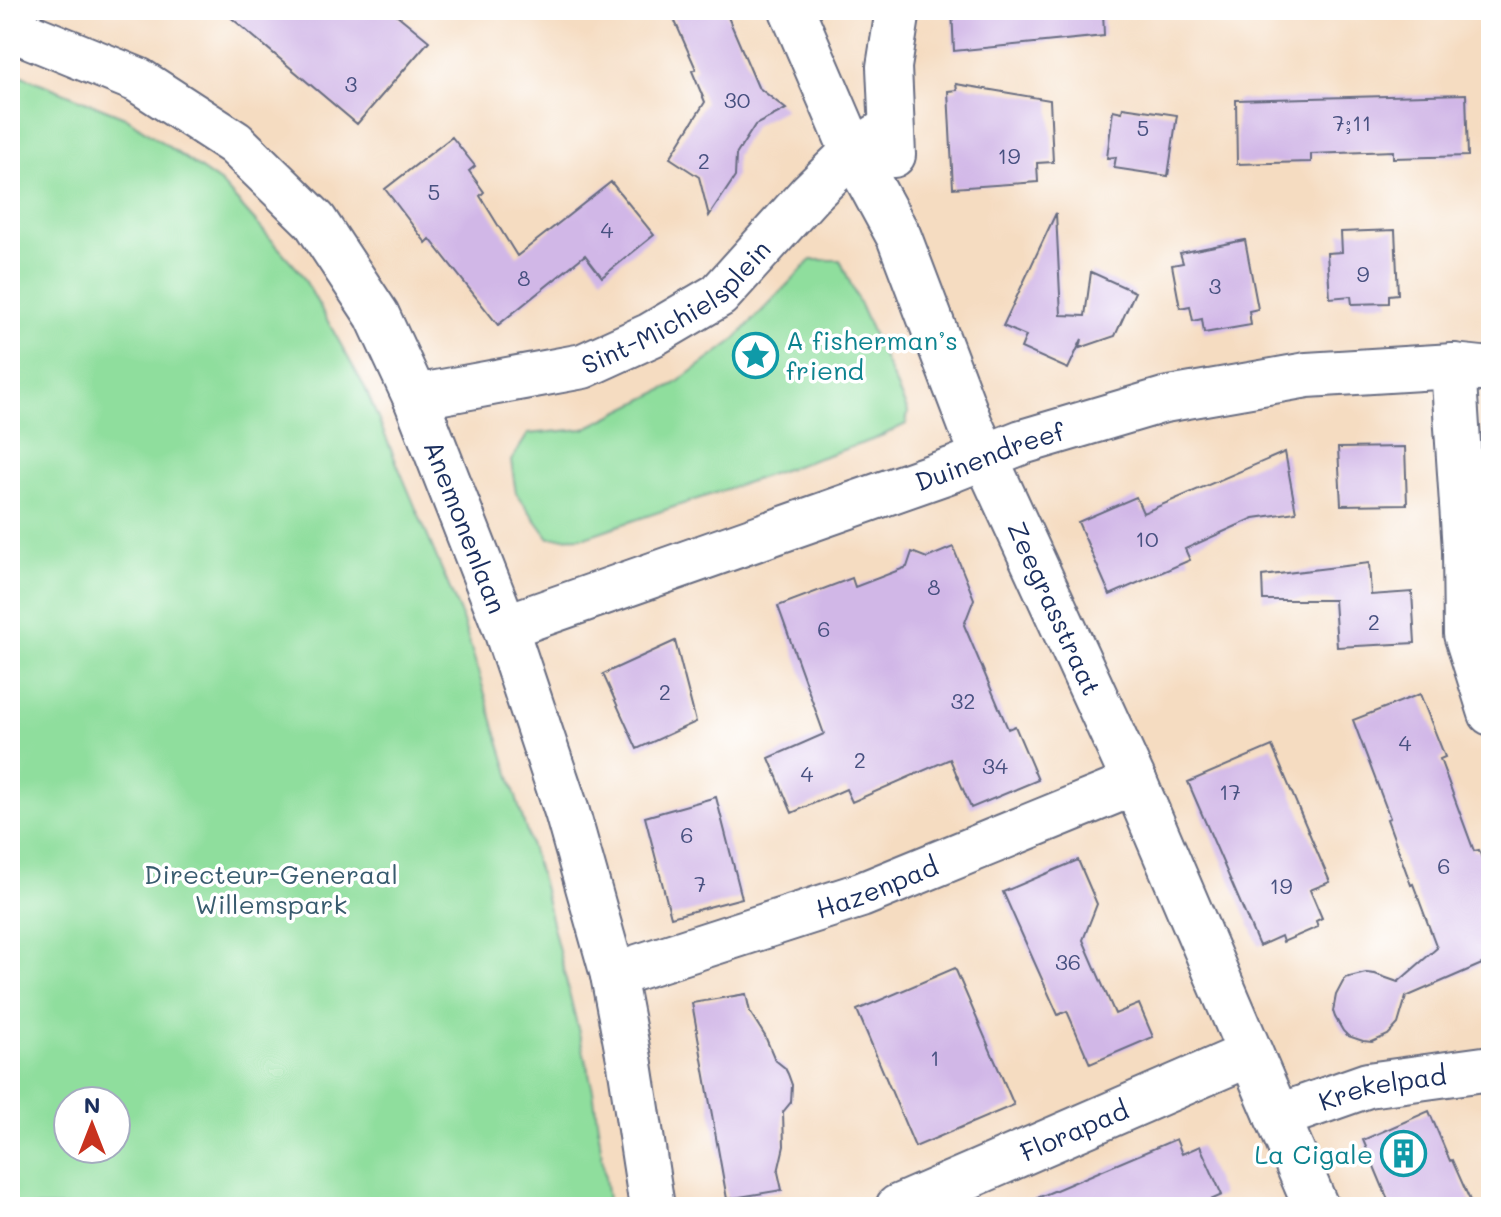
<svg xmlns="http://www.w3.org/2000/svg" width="1501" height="1217" viewBox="0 0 1501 1217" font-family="Mali,sans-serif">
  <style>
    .green { fill: #8fde9d; stroke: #55867e; stroke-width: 2; fill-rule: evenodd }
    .building { fill: #d1b7e7 }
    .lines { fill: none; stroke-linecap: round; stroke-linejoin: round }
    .minor-casing { stroke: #676c81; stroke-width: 48 }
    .minor { stroke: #fff; stroke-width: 44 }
    .labels { text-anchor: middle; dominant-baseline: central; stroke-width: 7; stroke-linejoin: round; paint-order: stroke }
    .number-label { font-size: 22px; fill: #485180 }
    .street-label { font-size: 26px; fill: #1b2f5e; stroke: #fff }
    .culture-label { font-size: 26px; fill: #0d838f; stroke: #fff; text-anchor: start }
    .park-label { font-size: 26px; fill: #385b6e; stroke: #fff }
  </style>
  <rect width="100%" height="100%" fill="#fff"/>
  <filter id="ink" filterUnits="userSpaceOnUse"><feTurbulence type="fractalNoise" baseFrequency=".0125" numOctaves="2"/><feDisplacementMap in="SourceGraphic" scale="16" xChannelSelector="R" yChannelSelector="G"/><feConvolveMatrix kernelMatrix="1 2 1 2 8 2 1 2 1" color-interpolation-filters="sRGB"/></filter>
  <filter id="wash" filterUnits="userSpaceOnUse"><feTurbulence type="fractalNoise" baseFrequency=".006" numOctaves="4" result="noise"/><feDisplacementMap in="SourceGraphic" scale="32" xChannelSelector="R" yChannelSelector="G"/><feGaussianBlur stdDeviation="1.8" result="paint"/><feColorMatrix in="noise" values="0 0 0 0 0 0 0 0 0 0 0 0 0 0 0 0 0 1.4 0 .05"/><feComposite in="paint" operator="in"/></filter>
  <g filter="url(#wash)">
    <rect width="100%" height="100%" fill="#f5dcc1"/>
    <path class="green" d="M10,71L125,117L221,183L301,273L365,388L461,615L543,886L593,1090L609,1207H10ZM68,1101H116V1149H68Z
      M811,260H840L908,412L906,424L875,439L585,537L549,538L516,493L511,461L528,434L584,429L675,384L732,342Z"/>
    <g id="blocks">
      <path class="building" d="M222,10H391L429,41L357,124Z
        M670,10H725L758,87L786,109L755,125L736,155L735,177L709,216L699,177L670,158L705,102L692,71L696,69Z
        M952,10H1103L1104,36L954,51Z
        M956,84L1050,100L1053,162L1037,163L1038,182L953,188L948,91L957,90Z
        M1466,94L1468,156L1393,158V151L1311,154V162L1237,164L1236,100Z
        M1123,107L1177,115L1168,176L1114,168L1116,157L1107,158L1113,110L1122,112Z
        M452,137L475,166L469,171L484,192L480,196L517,256L611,182L654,235L602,277L585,255L498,325L430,239L426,243L385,189Z
        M1056,213L1061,315L1085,316L1091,272L1135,292L1115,336L1080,348L1082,339L1068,369L1021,348L1026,336L1003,326Z
        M1395,230L1398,294L1389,295V303L1352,304L1351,296L1330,298L1327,253L1342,252L1341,232Z
        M1245,240L1258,309L1249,311L1251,325L1204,333L1202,319L1193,321L1190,306L1180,308L1172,265L1183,263L1180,253Z
        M1405,447L1407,504L1341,505L1338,448Z
        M1285,452L1296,512L1254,518L1185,549L1190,560L1110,595L1078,522L1136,497L1143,513Z
        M953,547L974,599L964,625L1008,729L1015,726L1038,780L971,808L950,759L852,802L846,789L792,813L769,758L824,734L778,606L852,578L855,587L907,567L912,552L927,558Z
        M1369,563L1371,595L1412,592L1415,643L1337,647L1334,600H1263L1262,576Z
        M675,641L696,722L637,749L603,674Z
        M1420,694L1445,757L1440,759L1474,851L1479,850L1491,884V960L1406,997L1398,1024L1388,1035L1372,1042L1363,1041L1348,1036L1343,1031L1335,1017L1333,1011L1336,995L1345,978L1366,973L1375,974L1398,982L1437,948L1413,884L1411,885L1387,819L1390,818L1353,720Z
        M1272,746L1330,882L1310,890L1322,918L1316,921L1318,927L1283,942L1281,936L1259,946L1188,782Z
        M716,797L742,898L671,917L645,817Z
        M1078,860L1097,904L1083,940L1115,1014L1139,1004L1153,1037L1090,1064L1067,1011L1058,1015L1003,892Z
        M955,968L1014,1105L915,1147L857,1010Z
        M746,994L750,1012L765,1036L775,1060L785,1068L788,1074L792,1085L791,1102L783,1112L784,1146L778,1172L782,1190L727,1199L692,1003Z
        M1429,1111L1450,1161L1452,1160L1473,1207H1391L1363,1140Z
        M1176,1139L1182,1154L1200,1146L1222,1195L1195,1207H1016Z"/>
    </g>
  </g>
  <g filter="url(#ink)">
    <use href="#blocks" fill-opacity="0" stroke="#676c81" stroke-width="2"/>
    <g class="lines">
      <defs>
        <g id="minor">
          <path id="s1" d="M792,10L853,152L899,237L970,424L1135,783L1316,1207"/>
          <path id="s2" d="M10,28L138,80L235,143L315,221L377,315L415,397L505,627L567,812L613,975L630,1064L652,1207"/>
          <path d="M893,155L889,67L898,10"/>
          <path d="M1453,366L1465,550L1466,634L1491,713"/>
          <path id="s3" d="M415,397L583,366L651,335L719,295L810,194L853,152L891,128"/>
          <path id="s4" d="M505,627L954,469L1022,442L1164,400L1307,375L1453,366L1491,370"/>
          <path id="s5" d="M613,975L861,895L1135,783"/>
          <path id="s6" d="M1277,1117L1368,1085L1491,1068"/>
          <path id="s7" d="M898,1207L1250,1054"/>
        </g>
      </defs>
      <use href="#minor" class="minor-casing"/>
      <use href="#minor" class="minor"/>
    </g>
  </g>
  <defs>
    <symbol id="sight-ring" viewBox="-11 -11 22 22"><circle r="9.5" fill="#fff" stroke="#0f9aa8" stroke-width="1.5"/><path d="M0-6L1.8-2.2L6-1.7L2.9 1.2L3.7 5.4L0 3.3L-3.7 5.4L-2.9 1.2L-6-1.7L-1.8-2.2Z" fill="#0f9aa8"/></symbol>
    <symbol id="building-ring" viewBox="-11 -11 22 22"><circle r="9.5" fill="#fff" stroke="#0f9aa8" stroke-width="1.5"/><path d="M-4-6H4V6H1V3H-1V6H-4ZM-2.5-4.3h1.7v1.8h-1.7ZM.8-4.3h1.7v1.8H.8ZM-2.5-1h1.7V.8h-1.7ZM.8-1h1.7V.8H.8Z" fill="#0f9aa8"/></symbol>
  </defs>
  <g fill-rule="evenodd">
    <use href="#sight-ring" x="730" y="330" width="51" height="51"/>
    <use href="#building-ring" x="1378" y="1128" width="51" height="51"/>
  </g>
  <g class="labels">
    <g class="number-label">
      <text x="351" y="83">3</text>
      <text x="737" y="99">30</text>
      <text x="1352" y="122">7;11</text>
      <text x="1143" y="127">5</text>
      <text x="1009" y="155">19</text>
      <text x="704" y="160">2</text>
      <text x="434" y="191">5</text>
      <text x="607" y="229">4</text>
      <text x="1363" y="273">9</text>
      <text x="524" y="277">8</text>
      <text x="1215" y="285">3</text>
      <text x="1147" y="538">10</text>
      <text x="934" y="586">8</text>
      <text x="1374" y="621">2</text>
      <text x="824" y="628">6</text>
      <text x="665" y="691">2</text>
      <text x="963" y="700">32</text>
      <text x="1405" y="742">4</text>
      <text x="860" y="759">2</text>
      <text x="995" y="765">34</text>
      <text x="807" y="773">4</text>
      <text x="1230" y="791">17</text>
      <text x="687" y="834">6</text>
      <text x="1444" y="865">6</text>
      <text x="700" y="883">7</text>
      <text x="1281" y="885">19</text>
      <text x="1068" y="961">36</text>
      <text x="935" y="1057">1</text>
    </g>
    <g class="street-label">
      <text stroke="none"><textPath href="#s3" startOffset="282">Sint-Michielsplein</textPath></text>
      <text stroke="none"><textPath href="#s4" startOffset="514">Duinendreef</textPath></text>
      <text stroke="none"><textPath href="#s2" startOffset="708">Anemonenlaan</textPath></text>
      <text stroke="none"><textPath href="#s1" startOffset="654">Zeegrasstraat</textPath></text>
      <text stroke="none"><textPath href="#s5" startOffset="278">Hazenpad</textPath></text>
      <text stroke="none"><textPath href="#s6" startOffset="110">Krekelpad</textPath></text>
      <text stroke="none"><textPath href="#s7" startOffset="192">Florapad</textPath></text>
    </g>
    <g class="culture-label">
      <text x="786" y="340">A fisherman’s<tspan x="786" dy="30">friend</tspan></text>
      <text x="1373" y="1154" text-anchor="end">La Cigale</text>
    </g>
    <g class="park-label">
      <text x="271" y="874">Directeur-Generaal<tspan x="271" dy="30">Willemspark</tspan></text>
    </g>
  </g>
  <rect width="1501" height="1217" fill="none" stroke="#fff" stroke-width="40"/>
  <g transform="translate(92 1125)"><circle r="38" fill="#ffffff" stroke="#a4acbf" stroke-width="2"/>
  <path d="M0-6L14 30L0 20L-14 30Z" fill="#c8321e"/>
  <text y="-12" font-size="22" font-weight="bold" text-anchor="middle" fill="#1b2f5e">N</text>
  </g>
</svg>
